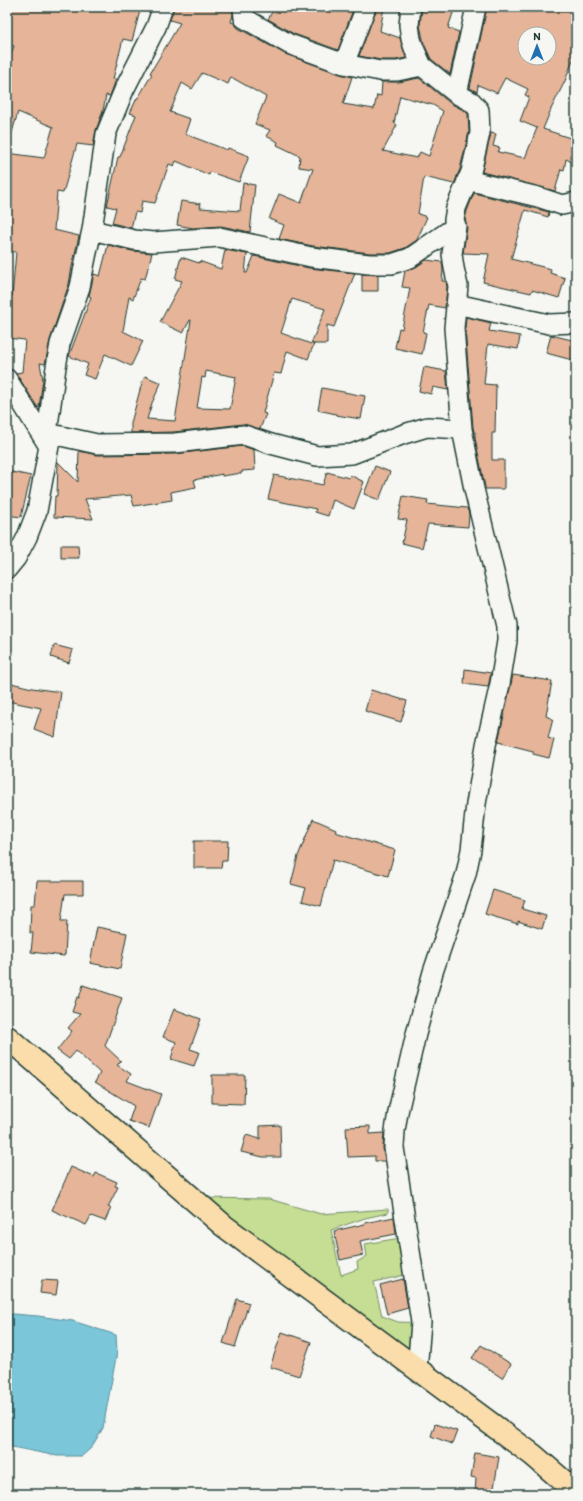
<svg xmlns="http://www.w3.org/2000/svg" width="583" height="1501" viewBox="0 0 583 1501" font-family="Itim,sans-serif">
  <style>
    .green { fill: #c5de94; stroke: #728e64 }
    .water { fill: #7bc6da; stroke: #568f98 }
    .building { fill: #e6b498; stroke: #1f3d34; fill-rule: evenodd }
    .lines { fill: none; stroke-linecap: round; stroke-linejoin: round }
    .minor-casing { stroke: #1f3d34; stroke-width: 22 }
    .major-casing { stroke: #1f3d34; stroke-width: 25 }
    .minor { stroke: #f6f6f2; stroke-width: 19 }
    .major { stroke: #fbddab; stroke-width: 22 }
  </style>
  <rect width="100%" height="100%" fill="#f6f6f2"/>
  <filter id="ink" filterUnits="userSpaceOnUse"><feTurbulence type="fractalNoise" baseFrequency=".025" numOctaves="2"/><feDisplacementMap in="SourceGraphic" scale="8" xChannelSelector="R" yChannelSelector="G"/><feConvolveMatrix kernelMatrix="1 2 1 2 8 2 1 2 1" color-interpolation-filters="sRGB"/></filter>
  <g filter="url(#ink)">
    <path class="green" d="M198,1198L269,1199L321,1214L388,1209V1213L365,1218L331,1230L341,1275L358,1269L357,1262L367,1256L365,1244L400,1238L409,1274L374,1282L382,1316L398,1322L424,1323L423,1346L405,1353Z"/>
    <path class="water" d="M13,1314L38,1316L73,1321L116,1335L117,1352L103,1428L91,1448L82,1456H57L7,1446V1316Z"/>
    <path class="building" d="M7,7H141L132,41L123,39L113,79H116L114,85L110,96L106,95L103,111L96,130L93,146L77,144L63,193L57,192L54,230L79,236L72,267L69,284L50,340L45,364L40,363L43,380L39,407L38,408L16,373L22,372L25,340L7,338L8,295L12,296L16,252L7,251V153L44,158L53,127L18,112L11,136L7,135V65L14,46L7,45Z
      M174,7H232L233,15L231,22L234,23L238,28L285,54L340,74L352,77L343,104L374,109L377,95L381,96L382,82H399L419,78L450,103L465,111L468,114L469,132L460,169L454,184L424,177L418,214L427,217L417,240L405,248L390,253H370L313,246L279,239L284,225L269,219L279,194L301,203L313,169L299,167L300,156L277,145L278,142L266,136L270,130L255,124L266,97L231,77L228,84L202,73L192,89L182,83L170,112L190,119L185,134L227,150L228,148L249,156L239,182L210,172L209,175L176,161L174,166L169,164L155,203L142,201L140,213L135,212L131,228L112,223L116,208L107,206L118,157H120L136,115L130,113L137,98H138L152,74L150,73L180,23L170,20ZM400,96L433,105L443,111L429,156L420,152L417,158L383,151L397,125L394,123Z
      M275,7H354L338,50L294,34L268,19Z
      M377,7H384L380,31L400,38L406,58L396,60H381L359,56Z
      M422,7H455L448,28L459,32L450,74L431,59L424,44L420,25Z
      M487,7H576V52L565,81L552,107L543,129L576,140V164L566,159L564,170L561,169L555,191L482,172L491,133L496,134L493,146L500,148L498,152L525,158L537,128L520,121L529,97L525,95L528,89L505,78L497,93L478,85L477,92L470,88ZM525,34H549V58H525Z
      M243,183L255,185L250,232L221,226L193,228L177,225L181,201L201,204L200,208L240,211Z
      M474,193L549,212L548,217L525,210L511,259L551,269L550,273L565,278L559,298L532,290L531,293L483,282L489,254L463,253L467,228L465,219L467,211Z
      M108,245L132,251L152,253L145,279L141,278L133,299L129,297L123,331L143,341L131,366L105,354L95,379L84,375L88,364L69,356L91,297L89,296L94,274L100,276Z
      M225,250L247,254L245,273H247L254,256L309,268L355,273L334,327L327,325V344H312H314L308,359L287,351L281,374L274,373L263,413L266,414L260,429L243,424L174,432L131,433V423L141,386L145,376L161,383L152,403L147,419L175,421L191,320H190L183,333L160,322L182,281L175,279L181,257L199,263V261L221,269ZM292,299L325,309L311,344L281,333ZM206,371L236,377L230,409L197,408L202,377L205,378Z
      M426,260L442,262L443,270L442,281H446L447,287L445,308L429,305L423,332L426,333L422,354L395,348L399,328L402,329L410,288L402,287L405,271L416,267Z
      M362,274L378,275V291H362Z
      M466,317L491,323L489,331L520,336L518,349L488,344L484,384L496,385L495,433H492V460H504V489H485V487L475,438V432H474L473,427L465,328Z
      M551,335L576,341V361L546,353Z
      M424,367L446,371L448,390L433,387L431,394L419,391Z
      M322,388L365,396L361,419L336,415V414L318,410Z
      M243,446L254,450L255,470L242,471V473L222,476V474L194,480L196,487L171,492L172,500L134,506L131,495L85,499L93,519L54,517L55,496H57L58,462L78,482L79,451L97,455L175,454Z
      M375,466L390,472L379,500L364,494Z
      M7,471L31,476L21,517L7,515Z
      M327,472L349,478L350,475L364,482L354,509L333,500L328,516L315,512L316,509L268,499L274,475L323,485Z
      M403,496L428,500L427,504L467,508L469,514L468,527L428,524L422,548L402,543L407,520L398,519Z
      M61,545H78L79,558H61Z
      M54,645L73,650L69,663L51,657Z
      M465,669L491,673L488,687L464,684Z
      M513,675L552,681L546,716L553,719L548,738L554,740L549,758L533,754V751L498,742Z
      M7,682L32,688L61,692L55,737L34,729L41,708L7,701Z
      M371,690L407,701L401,722L365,711Z
      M313,819L336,829L335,832L395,850L388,876L333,860L321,906L302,901L306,888L291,884L298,856Z
      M194,841H228L227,861H222L221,868H194Z
      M37,881H83V894H65L61,921H67L65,955H64V956L31,952L33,933H30L31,905H35Z
      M493,890L525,900L522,909L546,916L542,929L518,921V924L485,914Z
      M97,927L127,933L120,969L90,963Z
      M83,985L122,998L105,1046L121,1061L117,1065L131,1074L127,1081L161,1094L149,1128L129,1121L134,1106L95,1082L100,1073L76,1051L69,1059L57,1050L72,1031L68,1028L80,1014L72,1012L77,997L79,998Z
      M174,1009L201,1019L190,1049L199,1052L194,1066L171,1059L176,1042L163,1037Z
      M212,1075H245L244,1104L212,1103Z
      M280,1125L281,1157H263L241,1152L246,1135L260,1139V1126Z
      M370,1126V1134L384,1133L383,1148L385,1161H375V1156L348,1157L346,1127Z
      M71,1167L94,1177L96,1173L117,1182L115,1186L118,1187L108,1207L111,1208L105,1221L91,1216L86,1225L52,1210Z
      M394,1217L396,1234L360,1241L363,1255L340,1260L334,1231L365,1224V1223Z
      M403,1279L408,1308L387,1314L380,1285Z
      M42,1280L58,1281L56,1295L40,1293Z
      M237,1299L249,1303L235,1347L223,1343Z
      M282,1332L311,1342L299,1376L270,1367Z
      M481,1345L511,1364L502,1378L472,1358Z
      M435,1424L457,1431L452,1444L431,1436Z
      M475,1453L499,1457L493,1494H475L476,1478L471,1477Z"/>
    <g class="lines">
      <defs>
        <path id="minor" d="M243,7L244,18L289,44L344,64L380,71H397L422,66
          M411,7L409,25L411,39L414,48L422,66L457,94L472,102L479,110L480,133L471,172L456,208L454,220L456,226L452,254L454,268L458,286L454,328L462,429L474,489L507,626V641L500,684L486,745L476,804L471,850L466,874L433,972L416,1034L398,1112L395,1131L394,1148L421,1322L418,1359L412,1366
          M344,64L366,7
          M457,94L476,7
          M467,180L538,197L562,205L576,202
          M92,230L134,240L153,242L219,237L311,257L369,264H392L410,258L456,226
          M456,304L549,324L576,323
          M7,379L48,445
          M47,433L97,444L175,443L244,435L271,444L317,456L352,454L404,434L427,427L462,429
          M7,569L16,558L27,537L37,511L49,446L47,433L56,367L60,344L80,287L86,257L92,230L106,134L124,90L156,27L163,7"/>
        <path id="major" d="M7,1037L224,1226L533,1455L576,1492"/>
      </defs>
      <use href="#minor" class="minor-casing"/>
      <use href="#major" class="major-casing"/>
      <use href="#minor" class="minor"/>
      <use href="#major" class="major"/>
    </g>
  </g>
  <rect width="583" height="1501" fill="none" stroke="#f6f6f2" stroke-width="24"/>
  <rect x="12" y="12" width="559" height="1477" fill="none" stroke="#1f3d34" stroke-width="1.5" filter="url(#ink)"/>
  <g transform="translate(537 46)"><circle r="19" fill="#f6f6f2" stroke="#a0aca6"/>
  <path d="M0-3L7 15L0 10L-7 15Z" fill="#1f6fb2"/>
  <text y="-6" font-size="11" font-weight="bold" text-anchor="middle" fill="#1f3d34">N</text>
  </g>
</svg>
